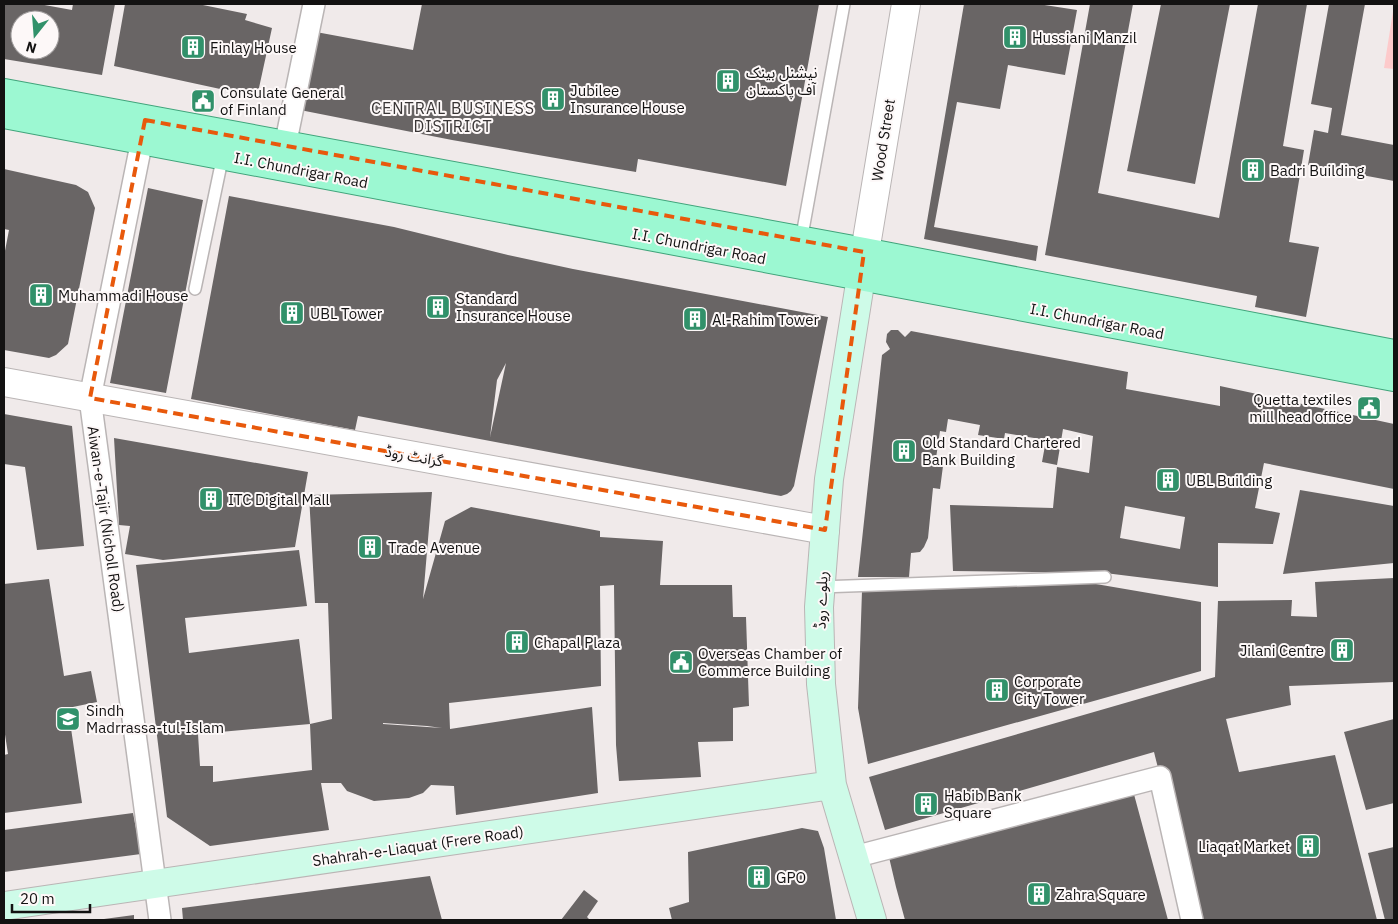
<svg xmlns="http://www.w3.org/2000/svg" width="1398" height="924" viewBox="0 0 1398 924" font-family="'IBM Plex Sans','Noto Sans Arabic',sans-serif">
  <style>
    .green { fill: #fdcacb }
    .building { fill: #696565; fill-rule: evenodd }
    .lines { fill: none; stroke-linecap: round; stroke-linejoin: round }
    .service-casing { stroke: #bab5b5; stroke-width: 14 }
    .minor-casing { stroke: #bab5b5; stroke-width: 24 }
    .tertiary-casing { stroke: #bab5b5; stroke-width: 30 }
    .secondary-casing { stroke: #bab5b5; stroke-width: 30 }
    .primary-casing { stroke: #41a47b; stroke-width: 30 }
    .service { stroke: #fff; stroke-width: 11 }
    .minor { stroke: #fff; stroke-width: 21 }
    .tertiary { stroke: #fff; stroke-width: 28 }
    .secondary { stroke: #cefbe8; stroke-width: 28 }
    .primary { stroke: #9cf8d2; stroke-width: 28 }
    .marked { fill: none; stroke: #e8590c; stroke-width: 4; stroke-dasharray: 10 6; stroke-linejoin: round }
    .labels { text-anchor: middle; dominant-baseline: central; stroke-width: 4; stroke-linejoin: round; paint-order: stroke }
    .poi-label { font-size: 15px; fill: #131212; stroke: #fdf8f8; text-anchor: start }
    .street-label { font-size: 15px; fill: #131212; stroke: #fdf8f8 }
    .neighbourhood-label { font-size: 16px; letter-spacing: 1px; fill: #393535; stroke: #fdf8f8 }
  </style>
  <rect width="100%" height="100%" fill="#f0eaea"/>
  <path class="green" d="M1394,5V69L1384,68Z"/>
  <path class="building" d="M4,4H39L72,10L73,4H115L102,75L4,59ZM20,20H50V50H20Z
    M125,4H198L247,14L245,20L272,28L257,97L114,66Z
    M422,4H819L786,186L638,159L636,172L452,140L300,110L316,32L413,50Z
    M964,4H1038L1077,10L1065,75L1008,65L1000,109L957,102L934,227L1038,246L1036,261L924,239Z
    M1090,4H1133L1098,193L1219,218L1258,4H1307L1283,146L1304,150L1289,242L1319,247L1306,317L1255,307L1257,296L1045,255Z
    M1161,4H1230L1195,184L1127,171Z
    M1329,4H1365L1341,135L1394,145V181L1308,165L1314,130L1328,133L1332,108L1311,104Z
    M4,169L76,185L88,192L95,208L68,344L56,355L49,358L4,350V256L9,230L4,229Z
    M148,188L203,200L166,393L110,383Z
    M229,196L394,227L508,255L573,269L828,317L794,486L791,491L787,494L781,496L358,416L355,430L191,399ZM506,363L490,437L497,380Z
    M891,330H898L905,337L911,331L1128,372L1126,389L1220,406V386L1394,424V489L1264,463L1255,508L1280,513L1273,544L1218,543V587L1105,573L953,571L950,505L1053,508L1057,467L1089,473L1093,436L1063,429L1057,465L1042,462L1046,440L1005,433L1004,439L978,435L980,425L948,419L946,432L940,431L935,465L943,466L940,489L933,488L928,538L924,547L920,552L911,553L909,577H858L882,355L890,349L886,342L887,334ZM1125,506L1185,517L1180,549L1120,538Z
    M4,414L72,426L84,546L37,550L25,467L4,464Z
    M114,438L308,472L295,547L163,560L125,554L130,526L119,525Z
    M1300,490L1394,506V563L1283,574Z
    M432,492L423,599L445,521L471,507L600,531V537L663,541L660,585H732L733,617H746L749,706L733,708V741L698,742L701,777L619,781L616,745L614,585L600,586L601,686L449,703L450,729L592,707L598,793L456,815L454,786L431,785L423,793L409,798L374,801L347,791L341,783H321L329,830L210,846L167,817L136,565L299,550L307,606L185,618L189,653L299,639L310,724L332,719L328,603H315L309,495ZM383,723L427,726L442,728L383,724ZM310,724L312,770L213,782V766H200L198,734Z
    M1394,578V682L1289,686L1291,705L1226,719L1239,772L1335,755L1377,920H1196L1154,752L885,830L869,777L1215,677L1218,601L1292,600L1291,616L1317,617L1315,582Z
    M49,579L64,676L91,671L97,702L68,708L82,803L4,813V755L8,754L4,728V584Z
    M1090,583L1201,602V671L868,764L858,708L862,591Z
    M1394,719V803L1366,810L1344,732Z
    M1132,787L1168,920H905L896,887L888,853Z
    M133,813L141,854L4,872V830Z
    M802,828L818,831L824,848L836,920H672L669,908L689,902L688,852Z
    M1394,847V920H1385L1368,853Z
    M430,876L442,920H183L182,908Z
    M584,890L598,901L587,917L590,920H561Z
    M134,915V920H104V919Z"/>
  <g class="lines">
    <defs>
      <path id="service" d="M801,241L844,4
        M195,289L223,155
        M820,587L1105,577"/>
      <path id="minor" d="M145,125L90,398L160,920
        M285,146L314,4
        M854,857L1160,777L1192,920"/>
      <path id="tertiary" d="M861,276L906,4
        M4,382L825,530"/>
      <path id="secondary" d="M861,277L829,479L819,607L821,684L832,785L872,920
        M4,906L832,785"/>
      <path id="primary" d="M4,93L864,252L1394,354
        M4,114L1394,377"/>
    </defs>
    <use href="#service" class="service-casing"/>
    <use href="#minor" class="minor-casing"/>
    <use href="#tertiary" class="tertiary-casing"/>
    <use href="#secondary" class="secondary-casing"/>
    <use href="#primary" class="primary-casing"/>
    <use href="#service" class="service"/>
    <use href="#minor" class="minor"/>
    <use href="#tertiary" class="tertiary"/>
    <use href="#secondary" class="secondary"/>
    <use href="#primary" class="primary"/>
  </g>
  <path class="marked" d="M145,120L864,252L825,530L90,398Z"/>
  <defs>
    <symbol id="building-square" viewBox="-11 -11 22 22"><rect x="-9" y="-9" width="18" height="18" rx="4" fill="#31916a" stroke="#fdf8f8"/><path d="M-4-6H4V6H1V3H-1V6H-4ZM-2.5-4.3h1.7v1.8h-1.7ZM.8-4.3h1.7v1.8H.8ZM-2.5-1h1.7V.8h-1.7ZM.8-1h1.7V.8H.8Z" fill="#fff"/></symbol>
    <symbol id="civic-square" viewBox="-11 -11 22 22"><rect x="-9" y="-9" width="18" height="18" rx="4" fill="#31916a" stroke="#fdf8f8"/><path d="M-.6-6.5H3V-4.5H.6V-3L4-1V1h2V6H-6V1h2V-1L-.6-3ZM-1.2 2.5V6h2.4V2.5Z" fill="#fff"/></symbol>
    <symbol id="university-square" viewBox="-11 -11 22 22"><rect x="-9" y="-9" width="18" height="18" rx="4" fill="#31916a" stroke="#fdf8f8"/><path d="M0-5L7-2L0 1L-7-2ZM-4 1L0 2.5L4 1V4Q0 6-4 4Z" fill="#fff"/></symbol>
  </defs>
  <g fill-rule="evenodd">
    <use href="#building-square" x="1001" y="23" width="28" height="28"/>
    <use href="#building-square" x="179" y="33" width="28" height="28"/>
    <use href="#building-square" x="714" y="67" width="28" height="28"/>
    <use href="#building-square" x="539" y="85" width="28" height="28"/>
    <use href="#civic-square" x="189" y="87" width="28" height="28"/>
    <use href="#building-square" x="1239" y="156" width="28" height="28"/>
    <use href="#building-square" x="27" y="281" width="28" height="28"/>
    <use href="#building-square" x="424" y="293" width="28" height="28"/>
    <use href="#building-square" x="278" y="299" width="28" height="28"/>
    <use href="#building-square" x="681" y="305" width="28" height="28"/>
    <use href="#civic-square" x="1355" y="394" width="28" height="28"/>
    <use href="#building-square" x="890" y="437" width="28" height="28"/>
    <use href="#building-square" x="1154" y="466" width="28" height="28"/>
    <use href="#building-square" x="197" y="485" width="28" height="28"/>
    <use href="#building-square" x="356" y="533" width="28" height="28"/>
    <use href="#building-square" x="503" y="628" width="28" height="28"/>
    <use href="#building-square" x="1328" y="636" width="28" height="28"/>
    <use href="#civic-square" x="667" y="648" width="28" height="28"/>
    <use href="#building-square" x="983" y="676" width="28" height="28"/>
    <use href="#university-square" x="54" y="705" width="28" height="28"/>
    <use href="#building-square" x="912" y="790" width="28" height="28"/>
    <use href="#building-square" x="1294" y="832" width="28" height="28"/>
    <use href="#building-square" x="745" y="863" width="28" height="28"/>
    <use href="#building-square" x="1025" y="880" width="28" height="28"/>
  </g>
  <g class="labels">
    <g class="poi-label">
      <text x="1032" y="37">Hussiani Manzil</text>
      <text x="210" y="47">Finlay House</text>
      <text x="746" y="72">نیشنل بینک<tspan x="746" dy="17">آف پاکستان</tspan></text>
      <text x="570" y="90">Jubilee<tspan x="570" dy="17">Insurance House</tspan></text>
      <text x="220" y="92">Consulate General<tspan x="220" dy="17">of Finland</tspan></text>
      <text x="1270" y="170">Badri Building</text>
      <text x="58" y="295">Muhammadi House</text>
      <text x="456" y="298">Standard<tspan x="456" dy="17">Insurance House</tspan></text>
      <text x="310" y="313">UBL Tower</text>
      <text x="712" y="319">Al-Rahim Tower</text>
      <text x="1352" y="399" text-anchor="end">Quetta textiles<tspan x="1352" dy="17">mill head office</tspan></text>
      <text x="922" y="442">Old Standard Chartered<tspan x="922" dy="17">Bank Building</tspan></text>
      <text x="1186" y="480">UBL Building</text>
      <text x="228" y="499">ITC Digital Mall</text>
      <text x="388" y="547">Trade Avenue</text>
      <text x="534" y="642">Chapal Plaza</text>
      <text x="1324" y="650" text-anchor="end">Jilani Centre</text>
      <text x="698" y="653">Overseas Chamber of<tspan x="698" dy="17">Commerce Building</tspan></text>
      <text x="1014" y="681">Corporate<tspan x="1014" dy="17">City Tower</tspan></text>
      <text x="86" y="710">Sindh<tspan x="86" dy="17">Madrrassa-tul-Islam</tspan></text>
      <text x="944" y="795">Habib Bank<tspan x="944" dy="17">Square</tspan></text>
      <text x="1290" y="846" text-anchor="end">Liaqat Market</text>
      <text x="776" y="877">GPO</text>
      <text x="1056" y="894">Zahra Square</text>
    </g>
    <g class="street-label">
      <text transform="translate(883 140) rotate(-81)">Wood Street</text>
      <text transform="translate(301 170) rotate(11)">I.I. Chundrigar Road</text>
      <text transform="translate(699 246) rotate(11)">I.I. Chundrigar Road</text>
      <text transform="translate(1097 321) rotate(11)">I.I. Chundrigar Road</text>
      <text transform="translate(414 456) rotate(10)">گرانٹ روڈ</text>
      <text transform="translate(106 519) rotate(82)">Aiwan-e-Tajir (Nicholl Road)</text>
      <text transform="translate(821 600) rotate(-88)">ریلوے روڈ</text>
      <text transform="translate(418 846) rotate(-8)">Shahrah-e-Liaquat (Frere Road)</text>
    </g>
    <g class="neighbourhood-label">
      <text x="453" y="108">CENTRAL BUSINESS<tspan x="453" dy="18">DISTRICT</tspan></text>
    </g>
  </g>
  <rect width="1398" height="924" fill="none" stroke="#131212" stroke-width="10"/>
  <g transform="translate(35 35) rotate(197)"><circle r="24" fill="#fdf8f8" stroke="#9f9c9c"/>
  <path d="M0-4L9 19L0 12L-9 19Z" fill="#31916a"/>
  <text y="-8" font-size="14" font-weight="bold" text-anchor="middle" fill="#131212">N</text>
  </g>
  <path d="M12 904v8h78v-8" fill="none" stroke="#131212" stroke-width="2.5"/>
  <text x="20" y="904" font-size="15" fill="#131212" stroke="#fdf8f8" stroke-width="4" paint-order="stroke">20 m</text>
</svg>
